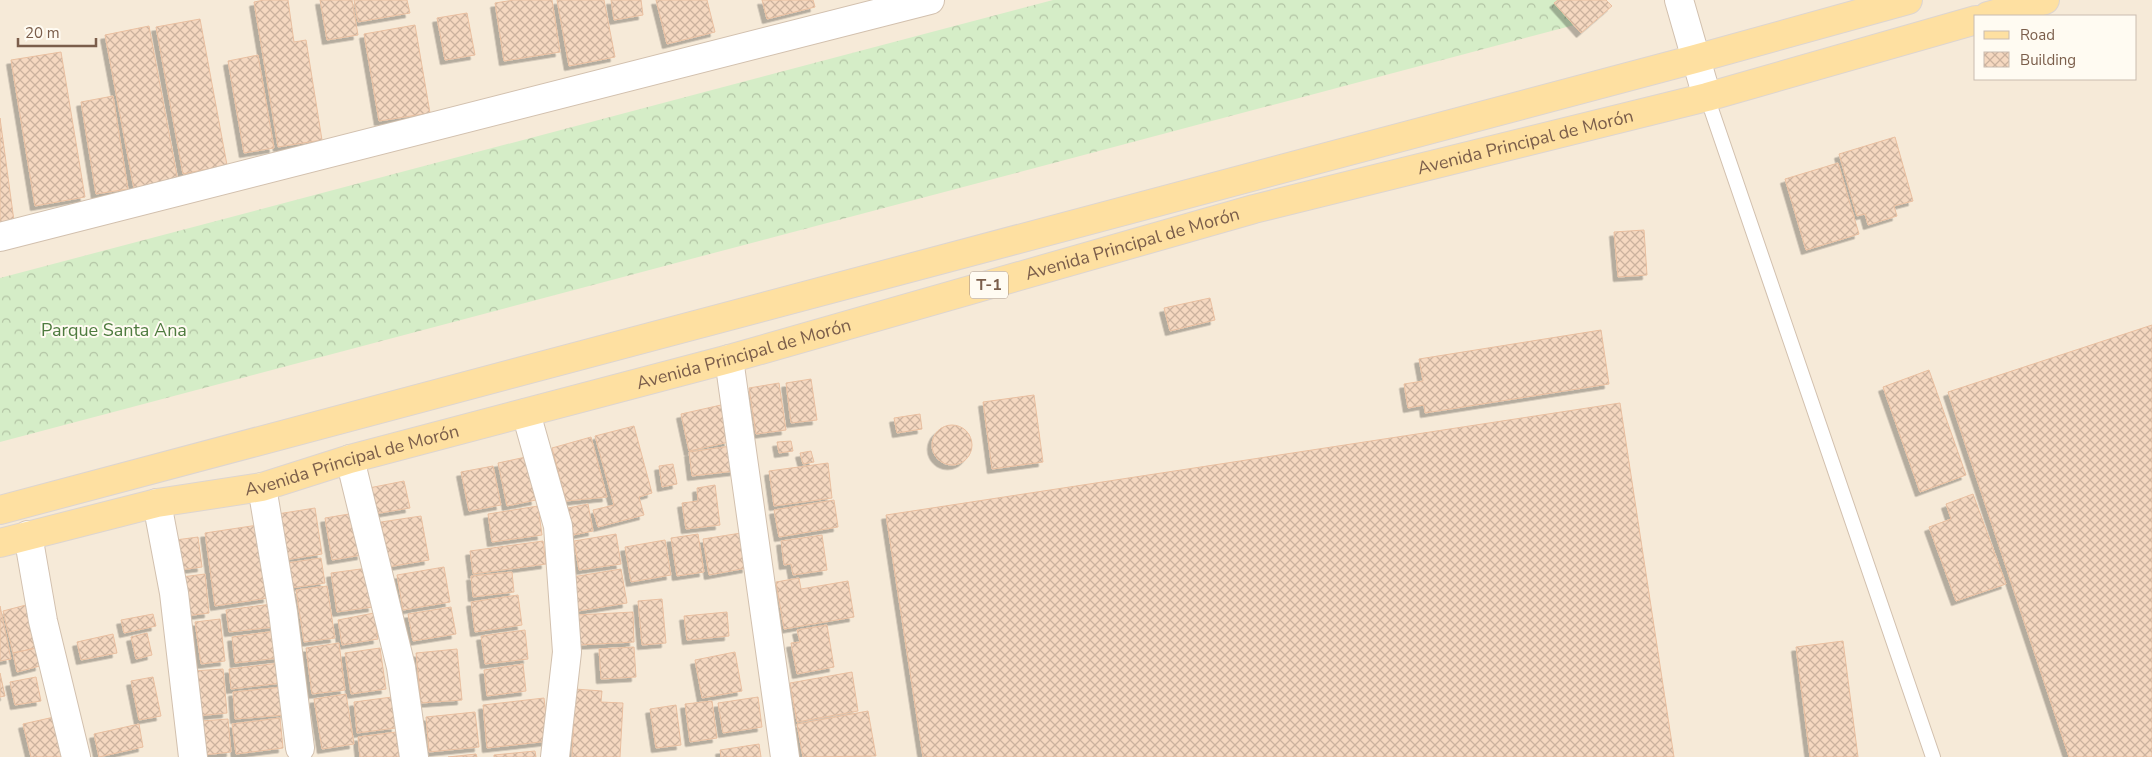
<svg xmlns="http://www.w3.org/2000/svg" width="2152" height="757" viewBox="0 0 2152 757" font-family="'Nunito Sans',sans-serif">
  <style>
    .residential { fill: #f6ead8; fill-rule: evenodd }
    .forest { fill: url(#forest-crowns) }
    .building { fill: url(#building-cross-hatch); stroke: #e9bfa0; filter: url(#shadow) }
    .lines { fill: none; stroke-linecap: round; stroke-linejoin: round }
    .lane-casing { stroke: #d2c0ae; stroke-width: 16 }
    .street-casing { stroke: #d2c0ae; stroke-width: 30 }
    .primary-casing { stroke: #ddd5d0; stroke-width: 30 }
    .lane { stroke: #fff; stroke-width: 14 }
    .street { stroke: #fff; stroke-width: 28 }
    .primary { stroke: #fee0a1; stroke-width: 28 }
    .labels { text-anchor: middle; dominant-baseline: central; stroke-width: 4; stroke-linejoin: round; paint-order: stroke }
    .shield { fill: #fffbf2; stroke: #a38d7d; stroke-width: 1 }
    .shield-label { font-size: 16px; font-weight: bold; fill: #7b5e4b }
    .street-label { font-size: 18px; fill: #7b5e4b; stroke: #fffbf2 }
    .park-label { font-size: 18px; fill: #4e7b3f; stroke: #fffbf2 }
  </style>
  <defs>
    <pattern id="forest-crowns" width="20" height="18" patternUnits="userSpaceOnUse" patternTransform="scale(1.25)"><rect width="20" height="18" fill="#d5edc7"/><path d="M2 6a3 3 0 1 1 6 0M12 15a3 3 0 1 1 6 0" fill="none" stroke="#b2c3a4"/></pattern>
    <pattern id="building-cross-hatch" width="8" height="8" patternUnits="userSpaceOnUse" patternTransform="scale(1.25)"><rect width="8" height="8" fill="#f5d8c0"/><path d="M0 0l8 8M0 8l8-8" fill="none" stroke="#cbb29e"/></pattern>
    <filter id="shadow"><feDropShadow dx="-4.5" dy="4.5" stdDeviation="0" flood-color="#0004"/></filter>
  </defs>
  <rect width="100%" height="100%" fill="#fef7eb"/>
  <path class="residential" d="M0,0H2152V757H0ZM1976,16H2136V79H1976Z"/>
  <path class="forest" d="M1053,0H1605L1582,23L0,442V278Z"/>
  <path class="building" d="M264,0H288L294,42L306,40L322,140L278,147L254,2Z
    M320,0H352L358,35L327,40Z
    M354,0H407L410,13L358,22Z
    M514,0H552L560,52L504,61L495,3Z
    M557,0H604L615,57L569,66Z
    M611,0H641L643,15L614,20Z
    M656,0H707L715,32L667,44Z
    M762,0H813L815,7L767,19Z
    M1558,0H1606L1612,6L1581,33L1554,3Z
    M467,13L475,55L445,60L437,18Z
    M200,19L227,165L183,174L156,27Z
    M415,25L430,113L379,121L364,34Z
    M149,26L178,181L134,189L105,35Z
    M61,52L85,197L35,206L11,60Z
    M258,55L274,148L244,153L228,61Z
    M113,96L128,189L96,194L81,102Z
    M0,118L14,221L0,223Z
    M1895,137L1913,201L1894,206L1897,216L1868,225L1865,214L1857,216L1839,154Z
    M1838,163L1859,234L1806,250L1785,179Z
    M1644,230L1647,275L1618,277L1614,232Z
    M1210,298L1215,320L1170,331L1164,308Z
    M2152,325V757H2069L1948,392Z
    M1601,330L1609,384L1425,413L1424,405L1408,408L1404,384L1423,381L1419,359Z
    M1929,370L1966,475L1920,492L1883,387Z
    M811,379L817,420L791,423L786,383Z
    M779,383L786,430L756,434L749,388Z
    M1034,395L1043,462L992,469L983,402Z
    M1620,403L1674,757H923L886,515Z
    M721,405L729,442L689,451L681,414Z
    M920,414L922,429L897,433L894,418Z
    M932 445a20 20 0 1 1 40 0a20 20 0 1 1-40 0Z
    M634,426L652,493L639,497L644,515L598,527L593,510L614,505L595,436Z
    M591,437L607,497L566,501L552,448Z
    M791,441L793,451L779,453L777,442Z
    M731,446L735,471L692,476L689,452Z
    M811,451L814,462L803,464L800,453Z
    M526,457L536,500L507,506L498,463Z
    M828,463L832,498L774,506L769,471Z
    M673,464L677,484L662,487L659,466Z
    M493,466L501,505L469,511L461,472Z
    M404,481L410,508L374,514L369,488Z
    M715,485L720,525L686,529L682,503L698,501L697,488Z
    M1973,494L2006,584L1956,601L1929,527L1951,519L1946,504Z
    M834,500L838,527L779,537L774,510Z
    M588,504L593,531L573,535L568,508Z
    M538,506L542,535L492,542L488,514Z
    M315,508L322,554L278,561L271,515Z
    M355,513L362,555L332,560L325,518Z
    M421,516L429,560L388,567L381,522Z
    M258,525L268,598L215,606L205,533Z
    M741,533L747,568L709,575L703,539Z
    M616,534L621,564L579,570L574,541Z
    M698,534L704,572L677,576L671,538Z
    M822,535L827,570L793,575L791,564L784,565L781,541Z
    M198,537L202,567L172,571L168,541Z
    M665,540L671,575L631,582L625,547Z
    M543,541L546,564L473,574L470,551Z
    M321,558L325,583L284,589L280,564Z
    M444,567L450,602L403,610L397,575Z
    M368,568L373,607L337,612L331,573Z
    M621,569L627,603L578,611L572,577Z
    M512,572L514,592L473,597L471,576Z
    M205,574L209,613L178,617L174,578Z
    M799,578L801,589L848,581L854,617L784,629L776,582Z
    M327,586L335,638L304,642L296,590Z
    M518,595L522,625L475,632L471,602Z
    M662,599L666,643L642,645L638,601Z
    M272,604L275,627L229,632L226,610Z
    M26,605L36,648L13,653L3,611Z
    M0,606L11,659L0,661Z
    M451,607L456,634L413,641L408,614Z
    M633,612L634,642L578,645L577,615Z
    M727,612L729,636L687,640L684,616Z
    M374,613L378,639L342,645L338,620Z
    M153,614L156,626L124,633L121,620Z
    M220,619L225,661L201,664L195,622Z
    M827,625L834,667L797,674L791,643L800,642L797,630Z
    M525,630L528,659L485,664L481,636Z
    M276,631L279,658L235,663L232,637Z
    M147,633L152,655L136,659L131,637Z
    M113,634L117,653L81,660L77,642Z
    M1843,641L1858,757H1810L1796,647Z
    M339,643L345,690L312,694L306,648Z
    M634,647L636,677L601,679L599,649Z
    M36,648L40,666L17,672L13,653Z
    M380,648L386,689L351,694L345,653Z
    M457,649L462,700L421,703L416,653Z
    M735,652L742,691L702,698L695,660Z
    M280,663L282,683L231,689L229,669Z
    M523,664L526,691L487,696L484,670Z
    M223,669L227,713L197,716L192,671Z
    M852,672L858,711L797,722L790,683Z
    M0,673L5,696L0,697Z
    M36,677L41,701L15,705L10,682Z
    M153,677L161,716L139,720L131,681Z
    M283,687L285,715L235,719L233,692Z
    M575,689L602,691L601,702L623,703L620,757H572Z
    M346,694L354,744L322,749L314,699Z
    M392,697L396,728L357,733L354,702Z
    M758,697L762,727L723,733L718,703Z
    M544,698L549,741L487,748L483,705Z
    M712,701L717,738L690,742L685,704Z
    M676,705L681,745L656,748L650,709Z
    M868,711L876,756L803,757L797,724Z
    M475,712L479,747L429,752L426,717Z
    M63,715L73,757H31L23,724Z
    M280,718L283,748L236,754L232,724Z
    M228,719L231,752L204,755L201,721Z
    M139,724L143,747L99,757L94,734Z
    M396,732L399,757H360L358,737Z
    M759,744L761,757H721L720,750Z
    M535,751L536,757H494V755Z
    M476,754L477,757H448Z"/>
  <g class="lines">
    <defs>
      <path id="lane" d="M1707,97L1933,757"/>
      <path id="street" d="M1679,0L1707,97
        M0,237L930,0
        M729,359L785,757
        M526,413L558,526L567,652L555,757
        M350,459L401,667L414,757
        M262,487L283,612L300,748
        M157,503L174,593L193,757
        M28,535L43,621L76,757"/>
      <g id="primary">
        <path d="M1988,16L2045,0"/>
        <path d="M0,510L1695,59L1908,0"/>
        <path id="s1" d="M0,543L157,503L262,487L350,459L729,359L1254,209L1707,97L1976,20"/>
      </g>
    </defs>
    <use href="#lane" class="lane-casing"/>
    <use href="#street" class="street-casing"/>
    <use href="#primary" class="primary-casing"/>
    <use href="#lane" class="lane"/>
    <use href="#street" class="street"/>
    <use href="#primary" class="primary"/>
  </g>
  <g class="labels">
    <rect class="shield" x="970" y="271.5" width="38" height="27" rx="4"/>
    <g class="shield-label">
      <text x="989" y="285">T-1</text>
    </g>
    <g class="street-label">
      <text stroke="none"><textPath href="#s1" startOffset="1578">Avenida Principal de Morón</textPath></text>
      <text stroke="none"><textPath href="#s1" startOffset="1172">Avenida Principal de Morón</textPath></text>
      <text stroke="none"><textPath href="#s1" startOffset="768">Avenida Principal de Morón</textPath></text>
      <text stroke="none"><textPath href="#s1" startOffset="362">Avenida Principal de Morón</textPath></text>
    </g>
    <g class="park-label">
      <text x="114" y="330">Parque Santa Ana</text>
    </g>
  </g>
  <rect x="1974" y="15" width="162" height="65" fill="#fffbf2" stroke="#cabcaf"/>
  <rect x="1984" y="31" width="25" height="8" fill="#fee0a1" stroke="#cabcaf"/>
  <text x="2020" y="40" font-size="15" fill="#7b5e4b">Road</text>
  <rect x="1984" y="52" width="25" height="15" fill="url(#building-cross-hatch)" stroke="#cabcaf"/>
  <text x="2020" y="65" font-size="15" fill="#7b5e4b">Building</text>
  <path d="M18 38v8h78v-8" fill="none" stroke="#7b5e4b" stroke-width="2.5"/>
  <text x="25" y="38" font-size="15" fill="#7b5e4b" stroke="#fffbf2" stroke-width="4" paint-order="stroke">20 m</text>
</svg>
